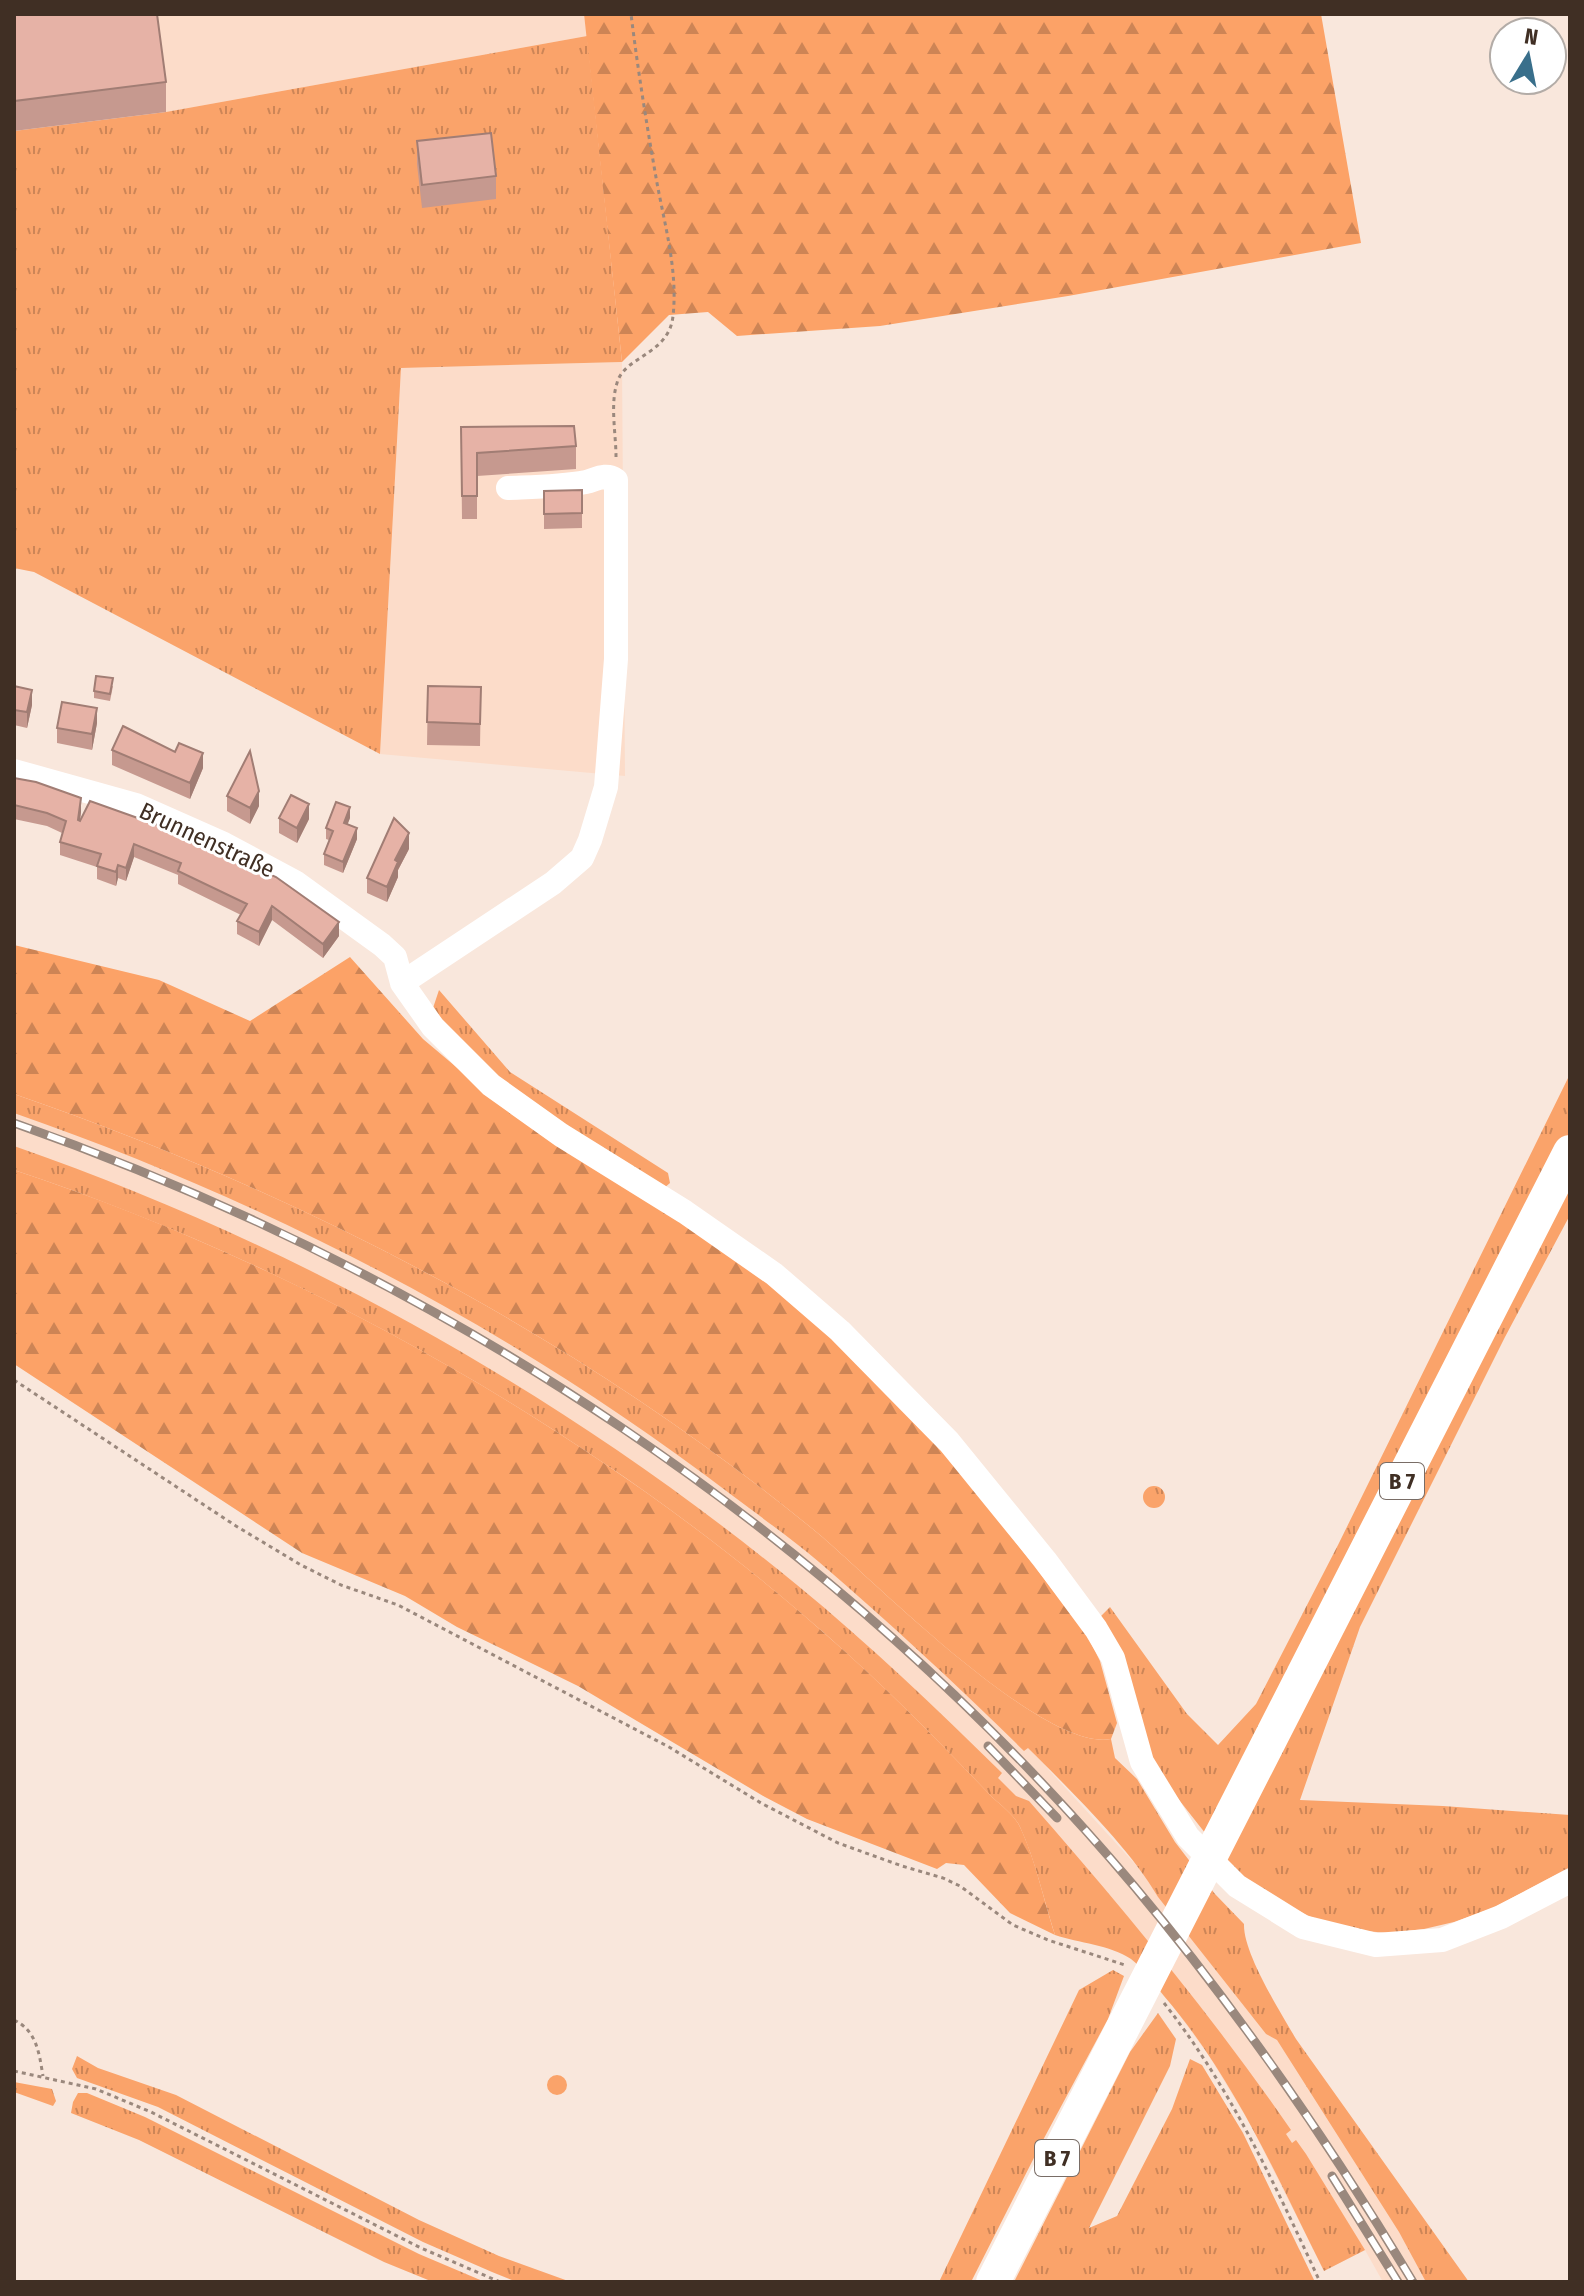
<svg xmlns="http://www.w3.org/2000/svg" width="1584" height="2296" viewBox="0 0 1584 2296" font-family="'Fira Sans Condensed',sans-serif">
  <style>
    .built { fill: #fcdcc9 }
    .grass { fill: url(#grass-tufts) }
    .forest { fill: url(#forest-firs) }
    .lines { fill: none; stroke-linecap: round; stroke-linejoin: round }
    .path { stroke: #9a887d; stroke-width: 3; stroke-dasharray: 4 4; stroke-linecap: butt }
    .minor { stroke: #fff; stroke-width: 24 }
    .highway { stroke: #fff; stroke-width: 34 }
    .rail-casing { stroke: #9a887d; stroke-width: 9 }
    .rail { stroke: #fff; stroke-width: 6; stroke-dasharray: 18; stroke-linecap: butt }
    .wall { fill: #c6998f }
    .shaded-wall { fill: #a17d74 }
    .building { fill: #e6b2a6; stroke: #a17d74; stroke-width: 2 }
    .labels { text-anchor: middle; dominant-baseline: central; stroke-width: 6; stroke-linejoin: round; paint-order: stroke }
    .shield { fill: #fff; stroke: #796d66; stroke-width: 2 }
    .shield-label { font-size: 22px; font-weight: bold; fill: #402f24 }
    .street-label { font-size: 24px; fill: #402f24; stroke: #fff }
  </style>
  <defs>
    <pattern id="grass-tufts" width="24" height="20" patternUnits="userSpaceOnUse" patternTransform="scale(2)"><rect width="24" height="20" fill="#faa36a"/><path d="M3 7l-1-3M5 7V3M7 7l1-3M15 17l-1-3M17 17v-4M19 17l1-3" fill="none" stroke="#cc8557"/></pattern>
    <pattern id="forest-firs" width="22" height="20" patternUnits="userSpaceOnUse" patternTransform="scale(2)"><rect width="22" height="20" fill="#fca267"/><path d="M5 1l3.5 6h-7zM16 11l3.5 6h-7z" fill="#cd8455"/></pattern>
  </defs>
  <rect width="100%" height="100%" fill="#f9e7dc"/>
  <path class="built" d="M14,14H584L587,36L166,112L14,131Z
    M622,362L625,776L380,754L401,368Z
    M14,1094L288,1203L396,1257L528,1331L937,1638L1025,1709L1028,1747L1146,1876L1158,1897L1266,2034L1277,2040L1469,2282H1383L1365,2250L1324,2271L1250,2124L1209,2056L1175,2009L1019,1824L647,1494L548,1426L363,1320L258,1268L150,1221L14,1170Z"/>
  <path class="grass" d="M587,36L622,362L401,368L380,754L34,572L14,568V131L166,112Z
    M439,990L510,1072L668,1173L670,1183L663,1189L496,1081L430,1017Z
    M1570,1074V1215L1505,1337L1360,1627L1300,1800L1443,1806L1570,1815V1867L1493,1908L1454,1922L1424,1929L1389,1933L1352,1930L1313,1918L1272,1898L1235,1871L1172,1791L1151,1758L1100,1617L1110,1607L1187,1714L1218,1745L1256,1704L1338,1545Z
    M14,1094C304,1194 583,1339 820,1535C874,1581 1043,1752 1111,1739L1115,1758L1137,1779L1175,1842L1215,1894L1244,1924C1243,1953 1281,2013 1296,2039L1469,2282H1426L1399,2232L1277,2040L1266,2034L1158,1897C1129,1847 1070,1790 1028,1748L1024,1751C958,1686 890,1623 819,1562C792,1539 762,1518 733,1496C516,1330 272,1203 14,1113Z
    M14,1146C298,1245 564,1394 797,1585C869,1644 936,1708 1002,1773L998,1778L1016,1796L1029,1801C1122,1907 1211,2014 1291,2130L1286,2134L1292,2143L1296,2140L1306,2154L1365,2250L1324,2271C1277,2177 1233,2076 1164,1996C1154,1984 1143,1968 1131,1959C1110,1945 1079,1943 1055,1935C1044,1901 1035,1859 1020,1827C1015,1816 1002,1806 993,1798C970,1774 947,1750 923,1726C680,1480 342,1279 14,1170Z
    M1143 1497a11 11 0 1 1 22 0a11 11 0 1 1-22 0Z
    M1113,1970L1124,1976L1108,2019L1042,2142L971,2282H939L1079,1990Z
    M1158,2013L1176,2039L1170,2066L1089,2228L1117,2216L1172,2109L1190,2059L1202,2065L1243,2133L1315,2282H1014L1130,2052Z
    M77,2056L98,2068L176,2095L419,2220L499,2256L571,2282H517L492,2272L423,2242L158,2107L77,2078L72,2069Z
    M547 2085a10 10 0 1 1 20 0a10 10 0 1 1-20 0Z
    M14,2082L52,2089L56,2101L53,2106L14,2092Z
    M78,2093H87L145,2117L419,2254L485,2282H433L384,2262L139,2140L71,2113L73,2102Z"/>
  <path class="forest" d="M584,14H1321L1361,243L1068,296L880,326L737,336L708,312L669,315L622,362Z
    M14,945L159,980L250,1021L350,957L423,1039L487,1093L682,1219L771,1283L836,1340L945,1451L1086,1633L1100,1661L1117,1723L1111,1739C1043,1752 874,1581 820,1535C583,1339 304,1194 14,1094Z
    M14,1170C341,1278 681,1481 923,1726C947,1750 970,1774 993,1798C1002,1806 1015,1816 1020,1827C1035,1858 1044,1901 1055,1935L1010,1913L964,1865L946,1863L937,1869L807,1819L765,1797L578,1686L457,1627L405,1596L302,1553L14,1364Z"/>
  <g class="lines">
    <path class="path" d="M616,457C616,434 610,405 617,383C624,356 669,355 673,316C678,272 665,226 657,183C647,127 638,71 631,14
      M14,1380L236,1526L301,1565L341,1585L398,1605L669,1747L761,1803L838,1843L902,1866L943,1878L960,1886L1013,1925L1048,1940L1125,1965
      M1164,2003C1231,2088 1275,2185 1320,2282
      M14,2020C37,2031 39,2053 43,2076
      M14,2071L96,2089L151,2112L421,2248L500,2282"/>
    <path class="minor" d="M14,771L136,805L224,844L295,882L382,945L395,957L402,983L433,1027L491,1085L561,1135L685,1212L774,1274L840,1331L949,1442L1045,1560L1096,1629L1113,1658L1142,1762L1188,1837L1237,1886L1303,1927L1376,1945L1442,1940L1501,1917L1570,1881
      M402,983L553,883L582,858L590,840L606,787L616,659V480C606,473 597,479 586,482C560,487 534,487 508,488"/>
    <path class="highway" d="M993,2282L1570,1152"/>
    <defs>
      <path id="rail" d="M14,1123C446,1275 838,1535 1134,1886C1237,2009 1330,2144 1413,2282
        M988,1746L1057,1818
        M1332,2176L1398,2282"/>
    </defs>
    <use href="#rail" class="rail-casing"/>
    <use href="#rail" class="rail"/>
  </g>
  <path class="wall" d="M14,14L166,82V112L14,131Z
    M417,141L496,176V199L422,208L417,164Z
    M461,427L576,446V469L477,476V519H462Z
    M582,490V528L544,529V491Z
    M14,686L32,705L27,728L14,725Z
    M113,686L110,701L94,698V691Z
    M428,686L481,687L480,746L427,745Z
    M97,723L92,750L57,743V728Z
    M112,750L203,768L190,799L112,765Z
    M14,778L81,812L80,821L90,801L339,936L323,958L272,920L259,946L237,934V921L241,915L178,884V875L134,857L126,881L118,878L116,886L97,879V867L60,855V842L62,833L47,826L14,819Z
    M227,796L259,806L250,824L227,811Z
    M279,818L309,819L297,843L279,833Z
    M350,818L347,824L357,839L343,873L324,865V854L329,840L326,839V828Z
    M409,849L398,870V877L387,902L367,893V878Z"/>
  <path class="shaded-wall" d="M32,690V705L27,728V712Z
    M97,708V723L92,750V734Z
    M203,753V768L190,799V783Z
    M259,791V806L250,824V808Z
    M81,798V812L78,834V820Z
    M309,804V819L297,843V828Z
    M350,807V818L344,834V823Z
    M357,828V839L343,873V862Z
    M409,833V849L398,870V877L387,902V887L395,860Z
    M134,844V857L126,881V868Z
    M118,865V878L116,886V872Z
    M272,906V920L259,946V932Z
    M339,922V936L323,958V944Z"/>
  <path class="building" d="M14,14H157L166,82L14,101Z
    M491,133L496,176L422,185L417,141Z
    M574,426L576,446L477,453V496H462L461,427Z
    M582,490V513L544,514V491Z
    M96,676L113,678L110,694L94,691Z
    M14,686L32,690L27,712L14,710Z
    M428,686L481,687L480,724L427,722Z
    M62,702L97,708L92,734L57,728Z
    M123,726L175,752L179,743L203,753L190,783L112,750Z
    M250,751L259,791L250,808L227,796Z
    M14,778L36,782L81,798L78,820L80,821L90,801L177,832L276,877L339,922L323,944L272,906L259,932L237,921L247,904L178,871L181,863L134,844L126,868L118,865L116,872L97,866L101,854L60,842L66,821L47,813L14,805Z
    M291,795L309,804L297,828L279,818Z
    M336,802L350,807L344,823L357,828L343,862L324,854L333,831L326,828Z
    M394,818L409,833L395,860L398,862L387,887L367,878Z"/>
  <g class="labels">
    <g class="shield">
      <rect x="1380" y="1463" width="44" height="36" rx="6"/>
      <rect x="1035" y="2140" width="44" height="36" rx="6"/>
    </g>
    <g class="shield-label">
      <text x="1402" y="1481">B 7</text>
      <text x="1057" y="2158">B 7</text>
    </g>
    <g class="street-label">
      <text transform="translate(207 840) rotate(25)">Brunnenstraße</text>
    </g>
  </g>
  <rect width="1584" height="2296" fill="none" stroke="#402f24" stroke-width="32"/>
  <g transform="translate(1528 56) rotate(10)"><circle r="38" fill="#ffffff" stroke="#b3aca7" stroke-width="2"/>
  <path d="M0-6L14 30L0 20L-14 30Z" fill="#396f8b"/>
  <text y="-12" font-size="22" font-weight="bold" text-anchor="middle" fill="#402f24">N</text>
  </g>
</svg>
